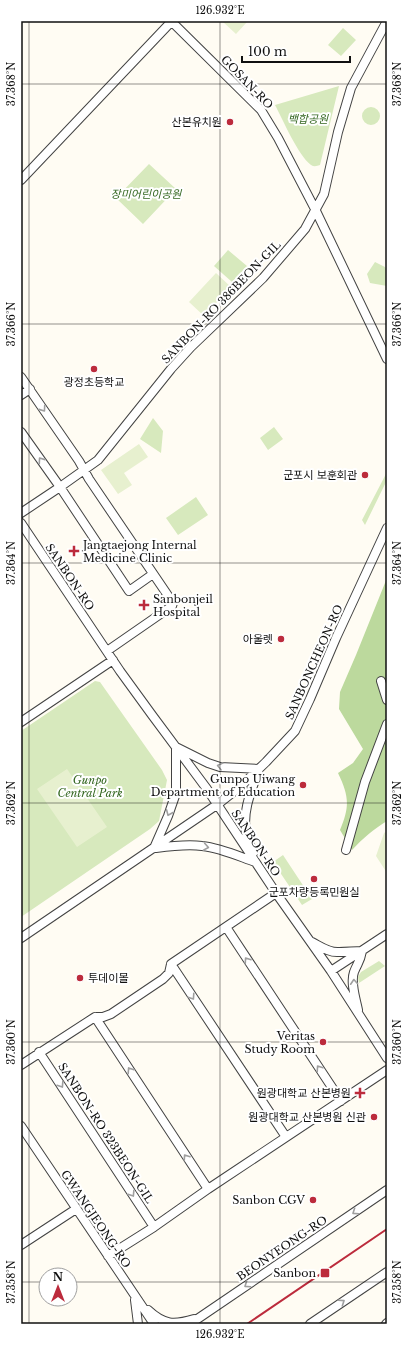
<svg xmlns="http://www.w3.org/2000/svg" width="408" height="1345" viewBox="0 0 408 1345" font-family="'Libre Baskerville','Noto Sans KR',serif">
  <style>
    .green { fill: #d7e9bd }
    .forest { fill: #bcd99d }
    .pitch { fill: #e7f0cf }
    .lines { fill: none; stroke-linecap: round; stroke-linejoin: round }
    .minor-casing { stroke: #434343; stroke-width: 10 }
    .minor { stroke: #fff; stroke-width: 8 }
    .rail { stroke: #bc2b3c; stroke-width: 2 }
    .oneway { stroke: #9f9f9f }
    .ticks { fill: none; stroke: #101010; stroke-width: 1; stroke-opacity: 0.45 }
    .poi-dot { fill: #bc2b3c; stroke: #fff; stroke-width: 1.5 }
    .labels { text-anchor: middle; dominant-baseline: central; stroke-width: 4; stroke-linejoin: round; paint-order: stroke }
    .street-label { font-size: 11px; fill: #101010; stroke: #fff }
    .park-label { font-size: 11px; font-style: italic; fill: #346721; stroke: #fff }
    .poi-label { font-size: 11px; fill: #101010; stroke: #fff; text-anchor: end }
    .neatline { fill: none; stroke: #101010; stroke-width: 1.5 }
    .ticks-label { font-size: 10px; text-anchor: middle; fill: #101010 }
  </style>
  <rect width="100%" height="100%" fill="#fffcf3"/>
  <path class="green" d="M343,28L356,40L341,56L328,45Z
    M339,86L320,165C317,166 314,167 311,165C298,155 283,120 275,105Z
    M362 116a9 9 0 1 1 18 0a9 9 0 1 1-18 0Z
    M149,164L176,189L143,224L116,198Z
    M228,250L247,266L232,282L214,266Z
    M375,262L385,267L387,270V286L370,283L367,274Z
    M153,418L163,431L161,453L140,439Z
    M274,427L283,439L268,450L260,438Z
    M387,472V480L365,525L362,520Z
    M196,497L208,515L178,535L166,518Z
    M95,681L100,682L162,770L167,780L159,821L150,829L21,917V731Z
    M283,855L312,899L302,905L273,862Z
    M379,961L385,966L359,983L358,977L361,972Z"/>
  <path class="forest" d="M387,578V821C374,829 363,838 352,850L340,830C350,806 349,796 338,773L353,763L363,749L339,709L340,692L356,655Z"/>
  <path class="pitch" d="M222,21H247V22L236,34Z
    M216,273L231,287L204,316L189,302Z
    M139,444L148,457L124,473L132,485L118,494L101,470Z
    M67,769L107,827L77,847L37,789Z
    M387,831V873L376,856L384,833Z"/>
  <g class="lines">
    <defs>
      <path id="minor" d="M171,21L261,110L278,138L316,211L387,359
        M21,180L172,21
        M21,377L79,461L89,479L173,603L172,606L107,651
        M21,395L30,389
        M21,432L60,487L129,591L153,574
        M21,513L60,487L98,460L171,369L191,347L263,278L305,229L324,194L338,132L351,88L387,21
        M21,523L120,671L152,715L207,789L276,893L331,971L387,1058
        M381,681L387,700
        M21,722L113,660
        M154,848L168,816L176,793V747L208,763L220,767L259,769C252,789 242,811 246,832C247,839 251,846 253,853
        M156,848C171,846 187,844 202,846C221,848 238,856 255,862
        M346,850L365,782L387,724
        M226,927L341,1101
        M21,938L218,804L242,785L266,762L295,731L310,699L336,638L387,528
        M312,942C320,946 329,953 339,952C347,952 354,951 362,951C360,962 358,962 354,972C350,983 356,999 358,1010
        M171,964L286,1137
        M331,971L387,934
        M95,1017L208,1189
        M39,1052L154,1227
        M21,1065L95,1017H103L111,1014L163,979L169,973L171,964L276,893
        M21,1126L154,1324
        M21,1245L76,1209
        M108,1256L154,1227L208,1189L387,1070
        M135,1300L138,1324
        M148,1310C164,1325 174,1325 194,1319
        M190,1324L387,1190
        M310,1324L387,1272
        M386,1324L387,1323"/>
    </defs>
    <use href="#minor" class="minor-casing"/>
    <use href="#minor" class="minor"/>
    <path class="rail" d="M247,1324L387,1229"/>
  </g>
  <defs><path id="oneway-chevron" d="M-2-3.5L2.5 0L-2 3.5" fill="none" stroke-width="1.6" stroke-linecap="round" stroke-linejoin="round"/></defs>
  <g class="oneway">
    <use href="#oneway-chevron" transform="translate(43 409) rotate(55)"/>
    <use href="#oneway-chevron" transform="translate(41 460) rotate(-125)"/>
    <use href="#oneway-chevron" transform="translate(220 766) rotate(-166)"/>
    <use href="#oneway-chevron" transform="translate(169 813) rotate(113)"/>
    <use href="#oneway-chevron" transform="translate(206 847) rotate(10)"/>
    <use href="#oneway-chevron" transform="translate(247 960) rotate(-124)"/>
    <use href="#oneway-chevron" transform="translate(354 982) rotate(-94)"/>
    <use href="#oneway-chevron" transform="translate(192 997) rotate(56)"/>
    <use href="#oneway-chevron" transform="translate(319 1068) rotate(-124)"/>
    <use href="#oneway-chevron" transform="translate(130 1070) rotate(-123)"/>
    <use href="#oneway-chevron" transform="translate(61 1085) rotate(57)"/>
    <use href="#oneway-chevron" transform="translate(186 1157) rotate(-124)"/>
    <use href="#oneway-chevron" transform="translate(132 1194) rotate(57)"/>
    <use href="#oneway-chevron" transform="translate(355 1212) rotate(146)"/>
    <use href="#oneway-chevron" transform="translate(247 1285) rotate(146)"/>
    <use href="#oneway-chevron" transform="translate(342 1302) rotate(-34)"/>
  </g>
  <path class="ticks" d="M29,21V1324M220,21V1324M21,84H387M21,324H387M21,563H387M21,803H387M21,1042H387M21,1282H46M70,1282H387"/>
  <g class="poi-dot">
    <circle cx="230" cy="122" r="4"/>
    <circle cx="94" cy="369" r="4"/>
    <circle cx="365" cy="475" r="4"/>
    <path d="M72 545h4v4h4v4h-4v4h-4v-4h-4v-4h4z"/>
    <path d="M142 599h4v4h4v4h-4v4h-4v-4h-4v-4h4z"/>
    <circle cx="281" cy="639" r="4"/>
    <circle cx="303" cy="785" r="4"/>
    <circle cx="314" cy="879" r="4"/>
    <circle cx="80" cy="978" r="4"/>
    <circle cx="323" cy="1042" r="4"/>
    <path d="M358 1087h4v4h4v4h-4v4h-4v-4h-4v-4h4z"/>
    <circle cx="374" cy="1117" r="4"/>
    <circle cx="313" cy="1200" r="4"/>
    <rect x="320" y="1268" width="10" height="10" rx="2"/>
  </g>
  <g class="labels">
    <g class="street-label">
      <text transform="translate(247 82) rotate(46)">GOSAN-RO</text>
      <text transform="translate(221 302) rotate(-46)">SANBON-RO 386BEON-GIL</text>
      <text transform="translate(70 577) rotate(56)">SANBON-RO</text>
      <text transform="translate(314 662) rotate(-66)">SANBONCHEON-RO</text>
      <text transform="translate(256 843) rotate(56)">SANBON-RO</text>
      <text transform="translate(106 1133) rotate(57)">SANBON-RO 323BEON-GIL</text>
      <text transform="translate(96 1219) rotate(56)">GWANGJEONG-RO</text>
      <text transform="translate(282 1248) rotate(-34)">BEONYEONG-RO</text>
    </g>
    <g class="park-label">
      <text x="308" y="119">백합공원</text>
      <text x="146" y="194">장미어린이공원</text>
      <text x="90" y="780">Gunpo<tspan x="90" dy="13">Central Park</tspan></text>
    </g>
    <g class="poi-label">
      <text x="222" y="122">산본유치원</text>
      <text x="94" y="382" text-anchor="middle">광정초등학교</text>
      <text x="357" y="475">군포시 보훈회관</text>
      <text x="83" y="545" text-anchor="start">Jangtaejong Internal<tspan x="83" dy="13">Medicine Clinic</tspan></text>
      <text x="153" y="599" text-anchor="start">Sanbonjeil<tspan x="153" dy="13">Hospital</tspan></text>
      <text x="273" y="639">아울렛</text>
      <text x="295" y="779">Gunpo Uiwang<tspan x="295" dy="13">Department of Education</tspan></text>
      <text x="314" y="892" text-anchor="middle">군포차량등록민원실</text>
      <text x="88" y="978" text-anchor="start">투데이몰</text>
      <text x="315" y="1036">Veritas<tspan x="315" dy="13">Study Room</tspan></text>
      <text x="351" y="1093">원광대학교 산본병원</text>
      <text x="366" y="1117">원광대학교 산본병원 신관</text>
      <text x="305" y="1200">Sanbon CGV</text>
      <text x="316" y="1273">Sanbon</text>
    </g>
  </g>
  <rect width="408" height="1345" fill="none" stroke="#ffffff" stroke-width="44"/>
  <g transform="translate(58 1287)"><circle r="19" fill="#ffffff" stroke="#9f9f9f"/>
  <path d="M0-3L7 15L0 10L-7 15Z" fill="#bc2b3c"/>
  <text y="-6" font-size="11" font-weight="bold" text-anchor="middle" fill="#101010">N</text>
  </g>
  <path d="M242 56v6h108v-6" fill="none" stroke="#101010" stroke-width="2"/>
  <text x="248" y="56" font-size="12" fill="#101010" stroke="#ffffff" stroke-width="3" paint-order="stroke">100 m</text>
  <rect x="22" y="22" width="364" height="1301" class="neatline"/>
  <g class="ticks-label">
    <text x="220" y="14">126.932°E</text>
    <text transform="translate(11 84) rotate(-90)" y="4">37.368°N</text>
    <text transform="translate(397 84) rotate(-90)" y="4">37.368°N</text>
    <text transform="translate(11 324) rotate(-90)" y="4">37.366°N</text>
    <text transform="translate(397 324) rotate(-90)" y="4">37.366°N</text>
    <text transform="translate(11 563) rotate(-90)" y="4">37.364°N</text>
    <text transform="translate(397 563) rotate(-90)" y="4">37.364°N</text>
    <text transform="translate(11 803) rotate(-90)" y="4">37.362°N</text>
    <text transform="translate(397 803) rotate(-90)" y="4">37.362°N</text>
    <text transform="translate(11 1042) rotate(-90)" y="4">37.360°N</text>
    <text transform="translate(397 1042) rotate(-90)" y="4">37.360°N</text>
    <text transform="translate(11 1282) rotate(-90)" y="4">37.358°N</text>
    <text transform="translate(397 1282) rotate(-90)" y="4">37.358°N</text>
    <text x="220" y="1338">126.932°E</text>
  </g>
</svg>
